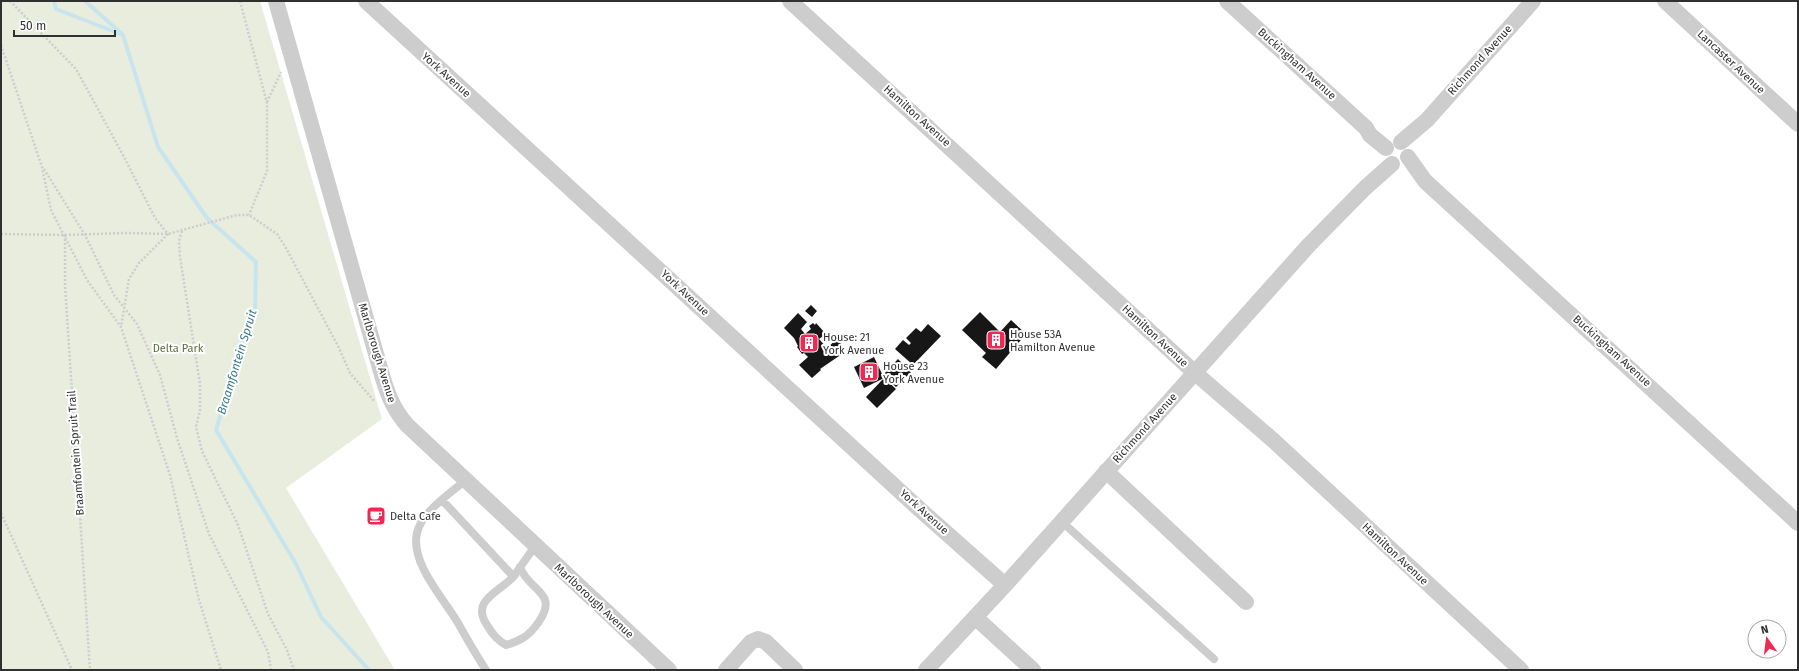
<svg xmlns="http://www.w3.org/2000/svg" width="1799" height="671" viewBox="0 0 1799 671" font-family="'Fira Sans',sans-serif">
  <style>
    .green { fill: #e8eddd }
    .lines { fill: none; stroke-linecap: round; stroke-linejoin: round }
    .stream { stroke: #c8e5ee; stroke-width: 4 }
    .building { fill: #171717 }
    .path { stroke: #cdcdcd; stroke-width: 2.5; stroke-dasharray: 2 2; stroke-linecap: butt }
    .service { stroke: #cdcdcd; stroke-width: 8 }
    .minor { stroke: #cdcdcd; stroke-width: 16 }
    .labels { text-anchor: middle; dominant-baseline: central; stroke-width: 4; stroke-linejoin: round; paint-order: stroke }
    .street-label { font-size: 11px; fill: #303030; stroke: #fff }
    .poi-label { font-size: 11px; fill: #303030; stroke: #fff; text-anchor: start }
    .park-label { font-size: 11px; fill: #5a6e3a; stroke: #fff }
    .water-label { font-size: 12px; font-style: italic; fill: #367a90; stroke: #fff }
  </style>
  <rect width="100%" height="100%" fill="#fff"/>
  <path class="green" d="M1,1H260L382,419L286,488L395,670H1Z"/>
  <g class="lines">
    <path class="stream" d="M54,1L56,9L123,35L158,147L207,218L256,262L255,309L247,328L216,430L296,564L321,617L369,670
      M85,1L121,33"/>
  </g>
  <path class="building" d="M811,305L817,311L812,317L805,311Z
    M980,312L1000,332L1011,320L1026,334L996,369L982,357L986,353L962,330Z
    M798,313L807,322L801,329L805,334L811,329L809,326L813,323L815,325L816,323L826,334L819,339L827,348L837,339L845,348L840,351L842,354L820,369L821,370L812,378L799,365L808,357L804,353L802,354L797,347L798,346L794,338L784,328Z
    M928,324L941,336L913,365L895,349L903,340L909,345L911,343L906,338L916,328L921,332Z
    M874,357L884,378L864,388L854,367Z
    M898,359L911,372L896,387L883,375Z
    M884,378L896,389L877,408L866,397Z"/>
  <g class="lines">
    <path class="path" d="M10,1L76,69L123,155L155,218L168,234L139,263L129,279L121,327
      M240,1L267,103V171L249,215
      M1,45L42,167L51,210L87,280L121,327L170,475L199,600L221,670
      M267,102L281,72
      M44,169L85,235L114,295L137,324L160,375L177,438L209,534L268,652L271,670
      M182,231L179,241L180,257L200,384V410L196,427L202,451L238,525L268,614L287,650L294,670
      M1,234L65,235V285L90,670
      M65,235L126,233L168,234L237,215H249L277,234L286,248L339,348L350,373L375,402
      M1,513L72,670"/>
    <path class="service" d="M466,480C450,493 421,513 417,533C410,563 444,599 458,623C467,639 476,655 486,670
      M442,500L513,576
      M1061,521L1214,659
      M520,567C529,592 560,592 538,623C529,636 520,641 506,645C497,640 492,634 487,625C470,600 500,592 514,576C521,566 528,556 535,546"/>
    <path class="minor" d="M276,1L380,368C386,390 392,408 407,425L669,670
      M366,1L916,506L1005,585
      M790,1L1194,372L1274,441L1521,670
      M1227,1L1366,128L1370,135L1386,148
      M1665,1L1798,124
      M1401,142L1427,120L1533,1
      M1408,157L1425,181L1798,523
      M1106,471L1246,602
      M975,617L1033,670
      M726,670L751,642L758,639L766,642L795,670
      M926,670L1005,585L1308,246L1365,188L1392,164"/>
  </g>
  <defs>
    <symbol id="building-square" viewBox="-11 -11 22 22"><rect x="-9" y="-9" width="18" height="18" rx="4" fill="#ef2954" stroke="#fff"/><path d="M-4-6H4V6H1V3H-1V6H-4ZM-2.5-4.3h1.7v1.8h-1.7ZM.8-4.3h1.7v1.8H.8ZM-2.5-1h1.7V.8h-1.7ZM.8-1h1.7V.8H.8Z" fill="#fff"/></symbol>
    <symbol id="cafe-square" viewBox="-11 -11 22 22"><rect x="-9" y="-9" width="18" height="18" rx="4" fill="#ef2954" stroke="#fff"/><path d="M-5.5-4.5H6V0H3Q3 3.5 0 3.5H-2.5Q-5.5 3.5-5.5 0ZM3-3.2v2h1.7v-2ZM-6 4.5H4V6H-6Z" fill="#fff"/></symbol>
  </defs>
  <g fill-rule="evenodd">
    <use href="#building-square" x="985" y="329" width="22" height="22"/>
    <use href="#building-square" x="798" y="332" width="22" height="22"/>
    <use href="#building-square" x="858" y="361" width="22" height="22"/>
    <use href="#cafe-square" x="365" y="505" width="22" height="22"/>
  </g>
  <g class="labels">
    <g class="street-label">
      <text transform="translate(1480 60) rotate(-48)">Richmond Avenue</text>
      <text transform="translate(1731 62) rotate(43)">Lancaster Avenue</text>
      <text transform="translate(1297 64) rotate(42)">Buckingham Avenue</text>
      <text transform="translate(446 75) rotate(42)">York Avenue</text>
      <text transform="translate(917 116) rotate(42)">Hamilton Avenue</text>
      <text transform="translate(685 293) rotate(43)">York Avenue</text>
      <text transform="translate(1155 336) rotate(43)">Hamilton Avenue</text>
      <text transform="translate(1612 351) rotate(42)">Buckingham Avenue</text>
      <text transform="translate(377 353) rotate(73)">Marlborough Avenue</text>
      <text transform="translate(1145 428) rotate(-48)">Richmond Avenue</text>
      <text transform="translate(76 453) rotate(-94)">Braamfontein Spruit Trail</text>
      <text transform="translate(924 512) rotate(42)">York Avenue</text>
      <text transform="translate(1395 554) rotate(43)">Hamilton Avenue</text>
      <text transform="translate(594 601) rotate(43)">Marlborough Avenue</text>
    </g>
    <g class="poi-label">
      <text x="1010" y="334">House 53A<tspan x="1010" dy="13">Hamilton Avenue</tspan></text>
      <text x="823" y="337">House: 21<tspan x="823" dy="13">York Avenue</tspan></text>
      <text x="883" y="366">House 23<tspan x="883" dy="13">York Avenue</tspan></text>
      <text x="390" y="516">Delta Cafe</text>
    </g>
    <g class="park-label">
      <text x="178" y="348">Delta Park</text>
    </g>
    <g class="water-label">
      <text transform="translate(237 362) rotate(-73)">Braamfontein Spruit</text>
    </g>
  </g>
  <rect width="1799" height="671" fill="none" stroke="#303030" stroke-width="4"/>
  <g transform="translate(1767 639) rotate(346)"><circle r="19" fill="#ffffff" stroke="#acacac"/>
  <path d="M0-3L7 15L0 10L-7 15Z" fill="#ef2954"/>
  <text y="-6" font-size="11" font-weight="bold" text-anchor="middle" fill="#303030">N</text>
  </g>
  <path d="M14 30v6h101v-6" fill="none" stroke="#303030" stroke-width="2"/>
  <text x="20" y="30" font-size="12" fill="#303030" stroke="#ffffff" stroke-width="3" paint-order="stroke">50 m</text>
</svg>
